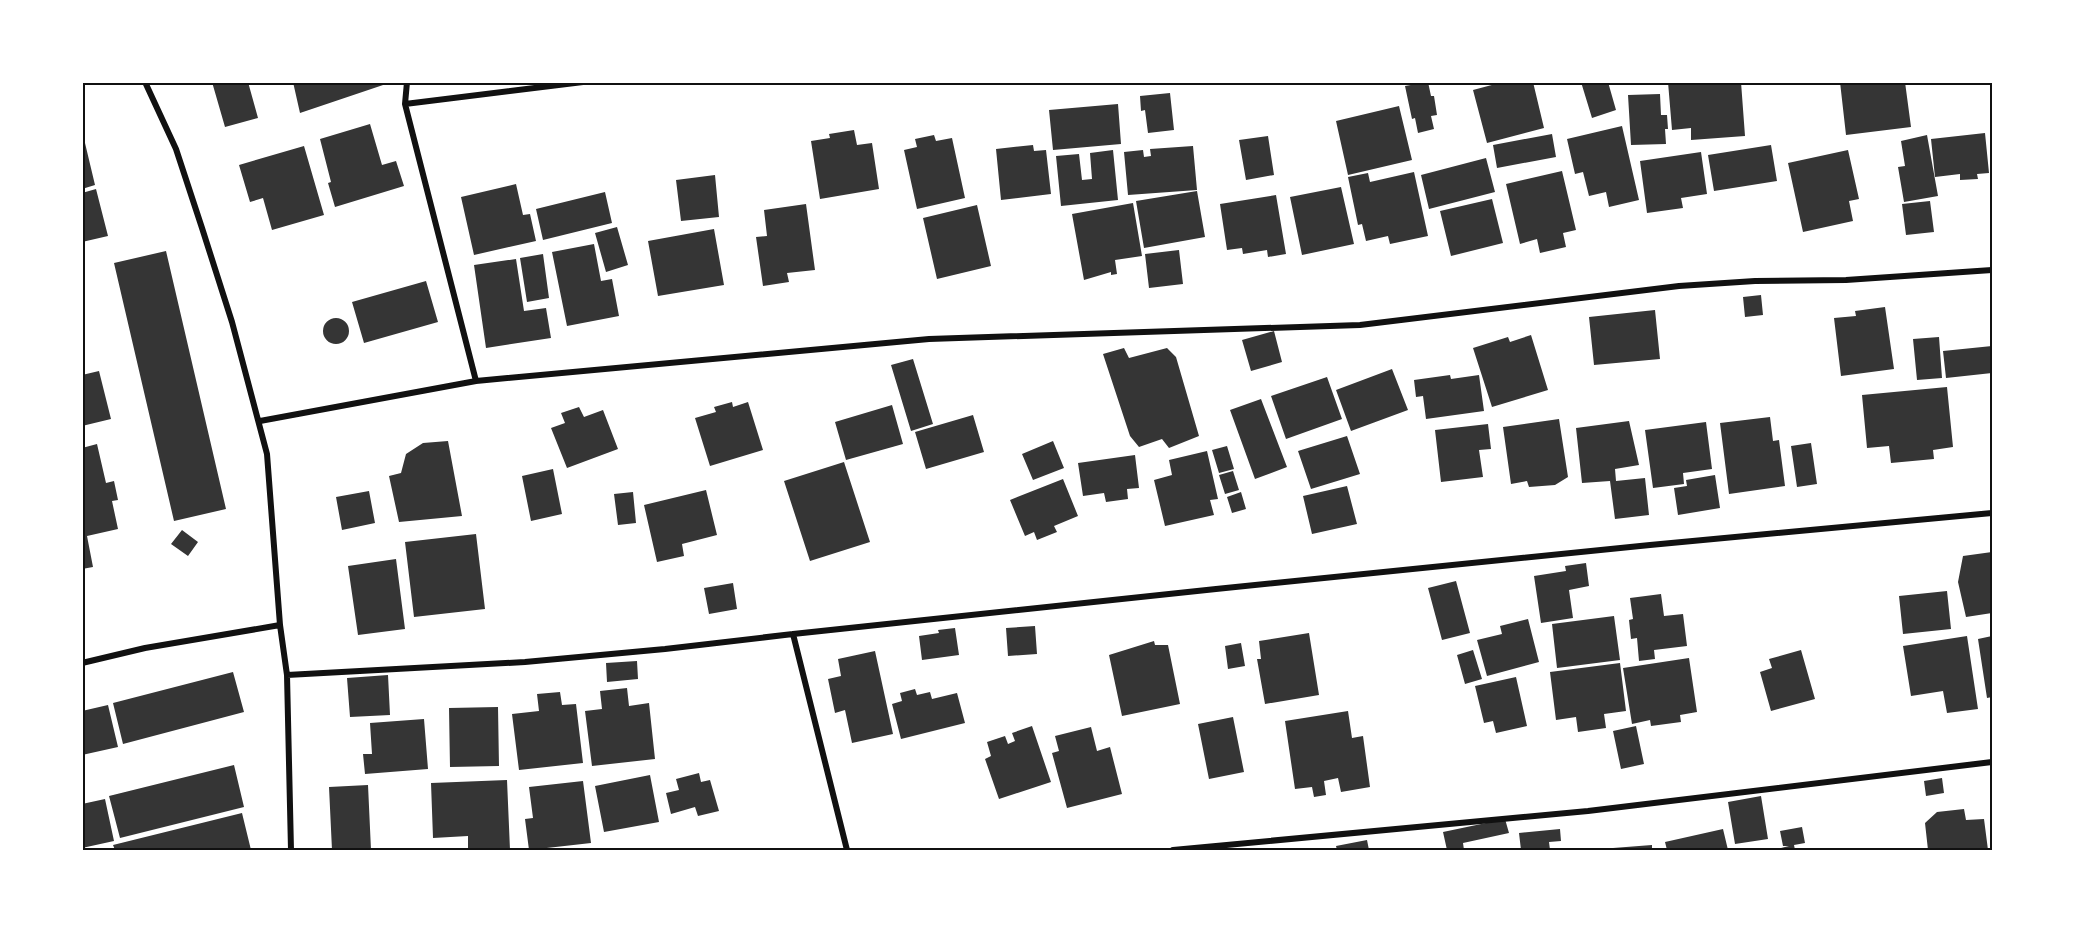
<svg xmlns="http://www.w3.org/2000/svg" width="2075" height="933" viewBox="0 0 2075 933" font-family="'Roboto Serif',serif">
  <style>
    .building { fill: #353535 }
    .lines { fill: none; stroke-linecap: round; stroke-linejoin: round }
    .minor { stroke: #111; stroke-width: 6 }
    .neatline { fill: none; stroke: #111; stroke-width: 2 }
  </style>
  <rect width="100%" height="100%" fill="#fff"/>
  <path class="building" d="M212,82H248L258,118L225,127Z
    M293,82H388L389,83L300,113Z
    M1428,82L1431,96H1434L1437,115L1431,116L1434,129L1418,133L1415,118L1412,119L1405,86Z
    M1503,82H1533L1544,128L1487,143L1473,90Z
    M1581,82H1608L1616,110L1592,118Z
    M1668,82H1741L1745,136L1691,140V128L1672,130Z
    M1840,82H1905L1911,127L1846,135Z
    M1170,93L1174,130L1148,133L1145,110L1141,111L1140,96Z
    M1660,94L1661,115H1667L1668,129H1665L1666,144L1631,145L1628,95Z
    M1118,104L1121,144L1053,150L1049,110Z
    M1399,106L1412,160L1348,175L1336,121Z
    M370,124L382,165L396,161L404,186L335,207L328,183L331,182L320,139Z
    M1622,126L1639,200L1609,207L1606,192L1589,196L1583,172L1575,174L1567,139Z
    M854,130L857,145L872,143L879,189L820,199L811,141L830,138L829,134Z
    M1985,133L1989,173L1977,174L1978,179L1960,180V174L1935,177L1931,139Z
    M1552,134L1556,157L1497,168L1493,145Z
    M934,135L936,141L952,138L965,198L917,209L904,150L917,147L915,139Z
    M1927,135L1938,196L1904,202L1898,167L1905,166L1901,141Z
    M1268,136L1274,175L1246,180L1239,140Z
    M85,143L95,185L82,189V144Z
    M1033,145L1034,151L1046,150L1051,194L1001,200L996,149Z
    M1771,145L1777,181L1714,191L1708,155Z
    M304,146L324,215L272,230L263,198L250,202L239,165Z
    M1193,146L1197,190L1128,195L1124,152L1143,150L1144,157L1151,156L1150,149Z
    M1113,150L1118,200L1061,206L1056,156L1079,154L1082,180L1092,179L1090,153Z
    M1848,150L1859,199L1849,201L1853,221L1803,232L1788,163Z
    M1701,152L1707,194L1681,198L1683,208L1647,213L1640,161Z
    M1486,158L1495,192L1429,209L1421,175Z
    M1562,171L1576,230L1563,233L1566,247L1540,253L1537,239L1520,244L1506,184Z
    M1414,172L1428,236L1390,244L1388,236L1366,241L1362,224L1358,225L1348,177L1368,173L1370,182Z
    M715,175L719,217L681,221L676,180Z
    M516,184L523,215L530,214L536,241L474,255L461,197Z
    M1341,187L1354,244L1302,255L1290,197Z
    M96,189L108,236L82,242V193Z
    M1197,191L1205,237L1144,248L1136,201Z
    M605,192L612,223L543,240L536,209Z
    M1276,195L1286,254L1268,257L1267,250L1243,254L1242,248L1227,250L1220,204Z
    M1492,199L1503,243L1451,256L1440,211Z
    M1930,201L1934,232L1906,235L1902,204Z
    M1133,203L1142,256L1115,260L1117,274L1111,275V272L1084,280L1072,214Z
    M806,204L815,270L787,273L789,282L763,286L756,237L767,236L764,210Z
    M977,205L991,266L937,279L923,218Z
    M617,227L628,265L606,272L595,233Z
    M714,229L724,285L658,296L648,241Z
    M594,244L601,281L612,279L619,316L567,326L552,252Z
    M1179,250L1183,284L1149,288L1145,254Z
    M166,251L226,509L174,521L114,263Z
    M543,254L549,298L527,302L520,258Z
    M516,259L524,311L546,308L551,338L486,348L474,265Z
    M426,281L438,322L364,343L352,302Z
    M1761,295L1763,315L1745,317L1743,297Z
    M1885,307L1894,369L1841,376L1834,318L1856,316L1855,311Z
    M1655,310L1660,359L1594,365L1589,317Z
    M323 331a13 13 0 1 1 26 0a13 13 0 1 1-26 0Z
    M1274,331L1282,362L1251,371L1242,340Z
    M1531,335L1548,390L1492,407L1473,348L1508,337L1510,342Z
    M1939,337L1942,378L1917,380L1913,339Z
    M1992,346V373L1946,378L1943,351Z
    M1124,348L1129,358L1167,348L1176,357L1199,436L1169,448L1162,439L1139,447L1130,436L1103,354Z
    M913,359L933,424L911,431L891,365Z
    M1392,369L1408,410L1351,431L1336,390Z
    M99,371L111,419L82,426V375Z
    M1450,375L1451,379L1479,375L1484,411L1426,419L1423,396L1416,397L1414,380Z
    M1327,377L1342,419L1286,439L1271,396Z
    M1947,387L1953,447L1933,450L1934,459L1891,463L1889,446L1867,448L1862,395Z
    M1261,399L1287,467L1255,479L1230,410Z
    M732,402L733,407L748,402L763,450L710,466L695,418L716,412L714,407Z
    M892,405L903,444L846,460L835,422Z
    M579,407L584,417L603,410L618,449L567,468L551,428L565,423L561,413Z
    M973,415L984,452L926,469L915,432Z
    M1770,417L1773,441L1779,440L1785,486L1729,494L1720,423Z
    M1559,419L1568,477L1555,485L1529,487L1527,481L1511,484L1503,427Z
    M1629,421L1639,465L1615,469L1616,481L1645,478L1649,515L1615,519L1610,481L1582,483L1576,428Z
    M1706,422L1712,469L1683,473L1684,484L1653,488L1645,430Z
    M1488,424L1491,449L1479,450L1483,477L1441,482L1435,430Z
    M1347,436L1360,474L1311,489L1298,451Z
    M448,441L462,516L399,522L389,476L401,473L406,454L423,443Z
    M1053,441L1064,468L1033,480L1022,454Z
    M1811,443L1817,484L1797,487L1791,446Z
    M97,444L106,483L114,481L118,500L112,501L118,529L87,536L93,567L82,569V448Z
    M1227,446L1234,469L1219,473L1212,450Z
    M1207,451L1218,499L1210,500L1214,515L1165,526L1154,480L1172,475L1169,460Z
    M1135,455L1139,488L1127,489L1128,499L1106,502L1104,493L1083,496L1078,463Z
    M844,462L870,542L810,561L784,481Z
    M553,469L562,514L531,521L522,476Z
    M1233,471L1239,490L1225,494L1219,475Z
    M1715,475L1720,508L1678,515L1674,488L1687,486L1686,480Z
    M1063,479L1078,516L1054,526L1057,532L1037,540L1034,532L1025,536L1010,500Z
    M1347,486L1357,524L1312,534L1303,496Z
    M706,490L717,535L682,544L684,556L657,562L644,505Z
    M369,491L375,523L342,530L336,497Z
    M633,492L636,523L618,525L614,494Z
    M1241,492L1246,509L1232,513L1227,497Z
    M182,530L198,542L188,556L171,544Z
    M476,534L485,609L414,617L405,542Z
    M1992,552V613L1966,617L1958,582L1963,556Z
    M396,559L405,629L358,635L348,566Z
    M1586,563L1589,586L1569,590L1573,618L1541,623L1534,576L1566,571L1565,566Z
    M1456,581L1470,633L1442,640L1428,588Z
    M733,583L737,609L709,614L704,588Z
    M1947,591L1951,629L1903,634L1899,596Z
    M1661,594L1664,616L1683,614L1687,646L1654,650L1655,659L1639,661L1637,638L1631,639L1629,620L1633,619L1630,598Z
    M1614,616L1620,660L1557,668L1552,624Z
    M1528,619L1539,662L1487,676L1477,640L1502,634L1500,626Z
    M1035,626L1037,654L1008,656L1006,628Z
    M955,628L959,655L922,660L919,636L939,633L938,630Z
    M1309,633L1319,695L1265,704L1257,659H1261L1259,641Z
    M1967,636L1978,709L1947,713L1943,691L1911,696L1903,646Z
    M1992,636V697L1987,698L1978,639Z
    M1154,641L1155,645H1168L1180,704L1122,716L1109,655Z
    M1241,643L1245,666L1228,669L1225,646Z
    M1473,650L1482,679L1465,684L1457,655Z
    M1801,650L1815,699L1771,711L1760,672L1772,668L1769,659Z
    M875,651L893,734L852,743L845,710L835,713L828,679L841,676L838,659Z
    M1689,658L1697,712L1680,715L1681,722L1651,726L1650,720L1632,724L1623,668Z
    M637,661L638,679L607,682L606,663Z
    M1620,663L1626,711L1604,714L1606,728L1578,732L1576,717L1556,720L1550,672Z
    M233,672L244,712L123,744L113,703Z
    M388,675L390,715L350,717L347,678Z
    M1516,677L1527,726L1496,733L1493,721L1484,723L1475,686Z
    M627,688L629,706L649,703L655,759L592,766L585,711L602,709L600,691Z
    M915,689L917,695L930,692L932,699L957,693L965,723L901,739L892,704L902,701L900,693Z
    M560,692L562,705L576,704L583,763L519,770L512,714L539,711L537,694Z
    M108,705L118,747L82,755V711Z
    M498,707L499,766L450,767L449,708Z
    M1348,711L1352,738L1363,736L1370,787L1341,792L1338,778L1324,781L1326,795L1314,797L1312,787L1295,789L1285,721Z
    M1233,717L1244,772L1209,779L1198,724Z
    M424,719L428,769L365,774L363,754H372L370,723Z
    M1032,726L1051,782L999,799L985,759L991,756L987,742L1005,736L1008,744L1015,741L1012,733Z
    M1636,726L1644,764L1621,769L1613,731Z
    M1091,727L1097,751L1110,747L1122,794L1067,808L1052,753L1059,751L1055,736Z
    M234,765L244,807L120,838L109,796Z
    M699,773L701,782L710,780L719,811L698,816L695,807L671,814L666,793L679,790L676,779Z
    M650,775L659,822L604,832L595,786Z
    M1942,778L1944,793L1926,796L1924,781Z
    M507,780L510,850H468V836L433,838L431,783Z
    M583,781L591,843L529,850L525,819L533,818L529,787Z
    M368,785L371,850H332L329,787Z
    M1761,796L1768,839L1735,844L1728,802Z
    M105,799L114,841L82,848V804Z
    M1964,809L1966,820L1984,819L1988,850H1928L1925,823L1937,812Z
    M242,813L251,850H115L113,845Z
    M1505,819L1509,833L1463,843L1464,850H1447L1443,832Z
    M1802,827L1805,843L1794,845L1795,850H1773L1789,846H1783L1780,831Z
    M1560,829L1561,841L1549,842L1550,850H1521L1519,833Z
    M1723,829L1728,850H1667L1665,842Z
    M1367,840L1369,850H1337L1336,846Z
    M1652,845V850H1600V849Z"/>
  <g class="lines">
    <path class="minor" d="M145,82L176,149L202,228L232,322L267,454L280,625L287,675L291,850
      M407,82L405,104L476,381
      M405,104L583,82
      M260,421L476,381L929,339L1360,325L1679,286L1755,281L1846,280L1992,270
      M793,634L847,850
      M82,663L145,648L280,625
      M287,675L525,662L665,649L793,634L1216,589L1650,545L1992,513
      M1173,850L1588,811L1992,762"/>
  </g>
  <rect width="2075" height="933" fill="none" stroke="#ffffff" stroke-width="168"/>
  <rect x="84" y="84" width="1907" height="765" class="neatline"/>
</svg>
